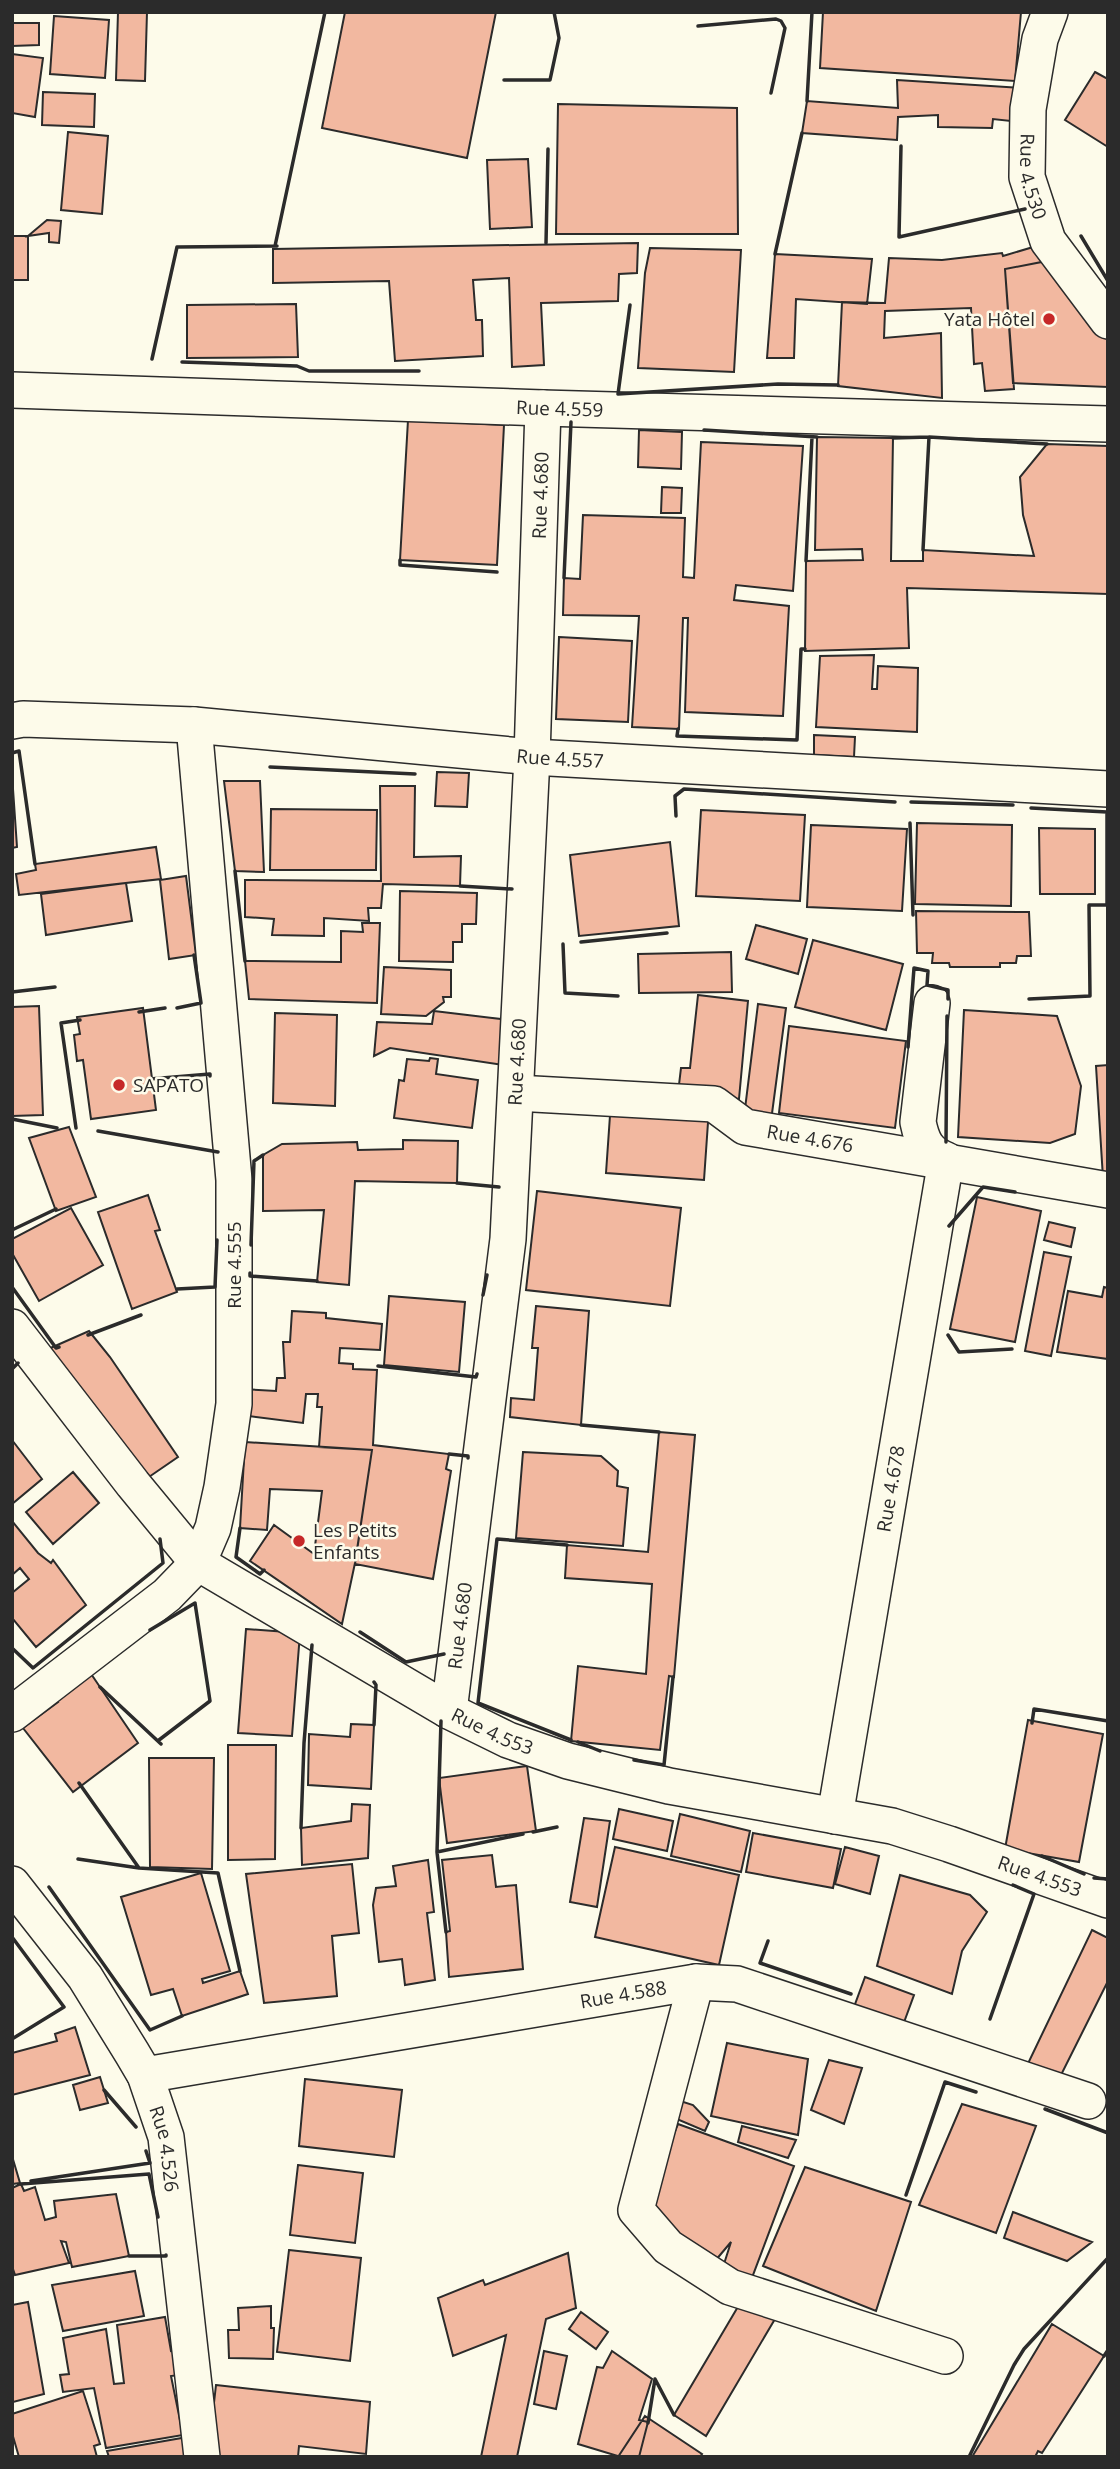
<svg xmlns="http://www.w3.org/2000/svg" width="1120" height="2469" viewBox="0 0 1120 2469" font-family="'Open Sans',sans-serif">
  <style>
    .building { fill: #f2b8a0; stroke: #2b2b2b; stroke-width: 2 }
    .lines { fill: none; stroke-linecap: round; stroke-linejoin: round }
    .street-casing { stroke: #2b2b2b; stroke-width: 38 }
    .street { stroke: #fdfbea; stroke-width: 35 }
    .wall { stroke: #2b2b2b; stroke-width: 3.5 }
    .poi-dot { fill: #c62828; stroke: #fdfbea; stroke-width: 2.5 }
    .labels { text-anchor: middle; dominant-baseline: central; stroke-width: 5; stroke-linejoin: round; paint-order: stroke }
    .street-label { font-size: 19px; fill: #2b2b2b; stroke: #fdfbea }
    .poi-label { font-size: 19px; fill: #2b2b2b; stroke: #fdfbea; text-anchor: start }
  </style>
  <rect width="100%" height="100%" fill="#fdfbea"/>
  <path class="building" d="M118,12H147L145,81L116,80Z
    M345,12H496L467,158L322,128Z
    M823,12H1021L1015,81L820,68Z
    M54,16L109,20L105,78L50,74Z
    M12,23H39V45L12,46Z
    M12,54L43,58L35,117L12,113Z
    M1095,72L1108,79V147L1065,120Z
    M897,80L1020,88L1021,122L993,119L992,128L938,127V115L898,117L897,140L802,133L807,101L898,108Z
    M43,92L95,94L94,127L42,125Z
    M558,104L737,108L738,234H556Z
    M68,132L108,136L102,214L61,210Z
    M528,159L532,227L490,229L487,160Z
    M47,220L61,221L59,243L49,242V233L28,236Z
    M12,236H28V280H12Z
    M638,243L637,273L619,274L618,301L541,303L544,365L512,367L509,278L473,280L476,320H482L483,356L395,361L389,281L273,283V249Z
    M1040,245L1052,260L1005,269L1014,389L985,391L982,363L974,364L971,308L885,311L884,338L941,333L942,398L838,386L842,302L885,303L889,258L942,260L1002,253L1003,256Z
    M650,248L741,250L734,372L638,368L645,273Z
    M775,254L872,259L867,304L796,299L794,358H767Z
    M1052,260L1070,299L1108,339V387L1013,383L1005,269Z
    M296,304L298,357L187,358V305Z
    M408,420L504,425L497,565L400,560Z
    M639,430L682,432L681,469L638,467Z
    M817,437L893,438L891,561H923V550L1034,556L1023,515L1020,477L1047,444L1108,446V594L907,588L909,648L805,651L806,561L863,560L862,549L815,550Z
    M701,442L803,446L793,591L736,585L734,600L789,606L783,716L685,712L688,618H683L679,729L632,727L639,616L563,615L564,578L580,579L583,515L685,518L683,577L694,578Z
    M662,487L682,488L681,513H661Z
    M559,637L632,641L628,722L556,719Z
    M874,655L872,689H877L878,666L918,668L917,732L816,727L820,656Z
    M814,735L855,737L854,757L814,755Z
    M437,772L469,773L467,807L435,806Z
    M224,781H260L264,872L235,871Z
    M380,786H415L414,857L461,856L460,886L383,884L381,908H368L369,921L324,918V936L272,935L274,919L245,917V880L381,881Z
    M13,789L17,847L12,848V789Z
    M271,809L377,810L376,870H270Z
    M701,810L805,815L800,901L696,896Z
    M917,823L1012,825L1011,906L915,904Z
    M811,825L907,829L902,911L807,907Z
    M1039,828L1095,829V894H1040Z
    M670,842L679,926L579,936L570,855Z
    M156,847L161,879L19,895L16,874L36,870L35,864Z
    M186,876L196,955L169,959L160,880Z
    M126,883L132,921L46,935L41,894Z
    M400,891L477,893L476,924H462V942H453V962L399,961Z
    M916,911L1029,912L1031,956H1017L1016,963H1000V967H950L949,963H932L933,953H917Z
    M362,923H380L377,1003L249,999L245,961L341,962V931L363,932Z
    M756,925L807,939L798,974L746,959Z
    M813,940L903,964L886,1030L795,1007Z
    M731,952L732,992L639,993L638,954Z
    M384,967L451,970V997H443L444,1002L426,1016L381,1014Z
    M698,995L748,1001L739,1099L678,1093L681,1068H690Z
    M758,1004L786,1008L771,1121L744,1117Z
    M39,1006L43,1115L12,1116V1007Z
    M143,1008L156,1110L91,1119L83,1060L77,1061L74,1035L80,1034L77,1017Z
    M964,1010L1057,1016L1081,1086L1075,1134L1050,1143L958,1137Z
    M434,1011L509,1020L510,1066L390,1048L374,1056L377,1022L432,1024Z
    M275,1013L337,1015L335,1106L273,1103Z
    M789,1026L906,1041L895,1128L779,1113Z
    M430,1058L438,1059L436,1074L478,1080L472,1128L394,1118L399,1080L404,1081L407,1059L429,1061Z
    M1108,1065V1178H1103L1096,1066Z
    M611,1101L709,1108L704,1180L606,1173Z
    M69,1127L96,1197L56,1211L29,1138Z
    M403,1140L458,1141L457,1183L355,1181L349,1285L317,1282L324,1210L263,1211V1155L282,1144L357,1142L358,1150L403,1149Z
    M537,1191L681,1208L670,1306L526,1290Z
    M148,1195L160,1230L155,1231L177,1292L132,1309L98,1212Z
    M977,1197L1041,1211L1015,1342L950,1329Z
    M71,1208L103,1265L39,1301L12,1253V1239Z
    M1049,1222L1075,1228L1071,1247L1044,1240Z
    M1044,1252L1071,1257L1051,1356L1025,1351Z
    M1104,1287L1108,1288V1359L1057,1352L1068,1291L1102,1297Z
    M389,1296L465,1302L459,1372L384,1365Z
    M536,1306L589,1311L581,1425L510,1417L511,1398L534,1400L538,1348H532Z
    M292,1311L326,1313V1318L382,1324L380,1350L340,1348L339,1363L353,1364V1369L377,1370L373,1445L449,1454L446,1469L451,1471L433,1579L355,1564L372,1450L319,1447L322,1407H317L318,1394H306L303,1423L241,1415L243,1389L276,1391L277,1378H285L283,1342H290Z
    M89,1331L110,1357L178,1457L146,1479L46,1350Z
    M659,1432L695,1435L674,1677L669,1676L660,1750L571,1741L578,1666L646,1674L652,1584L565,1578L567,1545L648,1552Z
    M12,1440L42,1479L12,1504Z
    M245,1442L372,1450L355,1563L342,1624L250,1561L274,1525L314,1554L322,1491L270,1489L267,1530L240,1528Z
    M523,1452L601,1456L618,1471L617,1486L628,1488L623,1546L516,1538Z
    M73,1472L99,1503L53,1544L26,1512Z
    M12,1521L38,1553L51,1563L53,1560L86,1605L36,1647L12,1618V1593L29,1579L20,1568L12,1575Z
    M246,1629L300,1633L292,1736L238,1733Z
    M85,1665L138,1743L73,1792L23,1728L58,1702L50,1692Z
    M1028,1720L1103,1734L1079,1862L1005,1849Z
    M351,1724L374,1725L371,1789L308,1785L309,1734L350,1737Z
    M228,1745H276L275,1859L228,1860Z
    M149,1758H214L212,1869L150,1867Z
    M527,1766L536,1831L447,1843L439,1778Z
    M352,1804L370,1805L368,1858L302,1865L301,1828L351,1821Z
    M619,1809L673,1821L667,1851L613,1839Z
    M680,1814L750,1831L741,1872L671,1856Z
    M584,1818L610,1821L597,1907L570,1902Z
    M753,1833L841,1849L833,1888L746,1872Z
    M615,1847L739,1875L719,1965L595,1937Z
    M845,1847L879,1856L870,1894L835,1884Z
    M492,1855L496,1887L516,1885L523,1969L449,1977L446,1932L450,1931L442,1860Z
    M428,1860L434,1912L427,1913L435,1980L405,1985L402,1959L379,1962L373,1905L376,1888L396,1886L393,1866Z
    M352,1864L359,1933L332,1936L337,1996L264,2003L246,1874Z
    M201,1873L230,1971L202,1979L203,1983L240,1971L248,1994L182,2016L173,1989L151,1995L121,1897Z
    M900,1875L970,1895L987,1912L962,1951L952,1994L877,1966Z
    M1092,1930L1108,1938V1981L1053,2091L1022,2076Z
    M865,1977L914,1995L903,2025L854,2007Z
    M75,2027L90,2075L12,2095V2053L57,2041L55,2034Z
    M727,2043L808,2059L798,2135L711,2116Z
    M829,2060L862,2068L844,2124L811,2110Z
    M100,2077L108,2103L80,2110L73,2085Z
    M305,2079L402,2090L394,2157L299,2146Z
    M674,2099L693,2105L709,2122L705,2131L665,2114Z
    M962,2104L1036,2126L996,2233L919,2205Z
    M678,2124L794,2166L747,2291L724,2264L731,2242L710,2267L641,2212Z
    M742,2126L796,2140L788,2158L738,2142Z
    M12,2156L20,2183L12,2184Z
    M298,2165L363,2173L355,2243L290,2235Z
    M805,2167L911,2202L876,2311L763,2266Z
    M21,2184L24,2191L35,2187L45,2220L56,2217L54,2201L116,2194L129,2256L72,2267L66,2242L61,2241L69,2263L15,2275L12,2266V2188Z
    M1013,2212L1092,2242L1067,2261L1004,2238Z
    M289,2250L361,2258L350,2361L277,2352Z
    M568,2253L576,2308L546,2319L517,2457H481L506,2335L453,2356L438,2298L483,2280L485,2285Z
    M135,2271L144,2316L63,2331L52,2285Z
    M28,2302L44,2394L13,2402L12,2305Z
    M739,2305L775,2319L706,2436L674,2415Z
    M271,2306V2328H274L273,2359L229,2358L228,2330H239L238,2308Z
    M581,2312L608,2332L596,2349L569,2329Z
    M165,2317L171,2351L189,2348L193,2373L171,2376L183,2435L106,2448L94,2388L63,2392L60,2375L69,2374L63,2338L106,2329L114,2384L124,2383L117,2325Z
    M1052,2324L1104,2356L1042,2453L1038,2451L1035,2457H972Z
    M544,2351L567,2356L556,2409L534,2404Z
    M612,2351L652,2379L639,2420L648,2422L639,2457H621L578,2444L597,2367L603,2368Z
    M216,2385L370,2402L366,2454L299,2446L298,2457L208,2456Z
    M83,2391L100,2444L94,2446L97,2457H19L12,2433V2414Z
    M645,2416L702,2454L700,2457H618Z
    M199,2435L201,2457H109L107,2451Z"/>
  <g class="lines">
    <defs>
      <g id="street">
        <path id="s1" d="M1050,12L1040,39L1028,109L1027,177L1048,241L1108,321"/>
        <path id="s2" d="M12,390L543,408L1108,424"/>
        <path id="s3" d="M12,721L23,719L194,725L532,757L1108,789"/>
        <path id="s4" d="M516,1093L714,1104L745,1127L1108,1190"/>
        <path id="s5" d="M12,1327L133,1484L198,1563L449,1711L508,1740L568,1761L669,1786L892,1826L949,1844L1108,1900"/>
        <path id="s6" d="M449,1711L508,1239L532,757L543,408"/>
        <path d="M12,1714L167,1595L198,1563L213,1528L222,1487L234,1404V1180L194,725"/>
        <path id="s7" d="M835,1816L946,1160C927,1152 922,1142 918,1122L932,1003"/>
        <path id="s8" d="M12,1884L85,1977L132,2053L145,2075L166,2137L202,2457"/>
        <path d="M696,1982L636,2210L668,2247L730,2287L945,2356"/>
        <path id="s9" d="M145,2075L696,1982L737,1984L1088,2101"/>
      </g>
    </defs>
    <use href="#street" class="street-casing"/>
    <use href="#street" class="street"/>
    <path class="wall" d="M698,26L776,19L781,21L785,28L771,93
      M504,80H550L559,38L554,12
      M807,101L812,12
      M901,146L899,237L1025,209
      M1081,236L1108,281
      M546,243L548,149
      M275,246L325,12
      M775,254L802,133
      M630,305L618,394L778,384L838,385
      M152,359L177,247L277,246
      M182,362L297,366L309,371H419
      M704,430L817,437
      M929,437L1047,444
      M893,438L929,437L923,550
      M400,560V565L497,572
      M806,561L812,437
      M564,578L571,422
      M678,729L677,736L797,740L801,649H805
      M12,753L19,751L35,864
      M270,767L415,774
      M911,802L1013,805
      M676,816L675,796L684,789L895,802
      M910,823L913,915
      M235,871L245,961
      M460,886L512,889
      M581,942L667,933
      M563,944L565,993L618,996
      M12,992L55,987
      M1029,999L1090,996L1089,905H1107V812L1031,808
      M177,1008L201,1003L194,955
      M139,1012L165,1008
      M908,1047L914,968L928,971L927,985L948,990V999
      M150,1079L210,1074V1076
      M12,1119L57,1128
      M76,1128L61,1023L80,1020
      M98,1131L218,1152
      M946,1142L947,1016
      M457,1183L499,1187
      M949,1226L983,1187L1015,1192
      M12,1230L56,1209
      M251,1245L254,1161L263,1155
      M250,1273V1276L317,1281
      M12,1287L56,1348L59,1347
      M177,1289L215,1287L217,1240
      M483,1295L487,1275
      M88,1335L141,1315
      M948,1335L959,1352L1012,1349
      M378,1366L476,1377L477,1374
      M12,1369L18,1363
      M581,1425L659,1432
      M449,1454L468,1456V1458
      M240,1528L236,1557L260,1574L264,1570
      M567,1545L497,1539L478,1703L571,1740
      M150,1630L195,1603L210,1701L159,1740
      M360,1632L406,1662L444,1654
      M12,1648L33,1668L163,1563L160,1539
      M374,1682L376,1685L374,1725
      M100,1687L161,1744
      M441,1721L437,1852L446,1932
      M1032,1723L1034,1709L1108,1721
      M578,1742L600,1751
      M634,1760L664,1765L673,1677
      M79,1783L139,1868
      M301,1828L304,1743L312,1645
      M533,1832L557,1827
      M437,1852L523,1834
      M1042,1856L1084,1874
      M78,1859L139,1868L218,1873L240,1971
      M1094,1878L1108,1879
      M49,1887L150,2030L182,2016
      M12,1937L64,2007L12,2039
      M768,1941L760,1963L851,1994
      M990,2019L1034,1894L1013,1885
      M104,2090L136,2127
      M1045,2109L1108,2133
      M31,2181L150,2163L146,2151
      M21,2184L149,2174L158,2217
      M906,2195L945,2082L976,2092
      M129,2256H166V2255
      M1104,2356L1108,2350
      M648,2423L655,2379L674,2415
      M969,2457L1014,2365L1024,2349L1107,2259"/>
  </g>
  <g class="poi-dot">
    <circle cx="1049" cy="319" r="7"/>
    <circle cx="119" cy="1085" r="7"/>
    <circle cx="299" cy="1541" r="7"/>
  </g>
  <g class="labels">
    <g class="street-label">
      <text stroke="none"><textPath href="#s1" startOffset="168">Rue 4.530</textPath></text>
      <text stroke="none"><textPath href="#s2" startOffset="548">Rue 4.559</textPath></text>
      <text stroke="none"><textPath href="#s6" startOffset="1220">Rue 4.680</textPath></text>
      <text stroke="none"><textPath href="#s3" startOffset="550">Rue 4.557</textPath></text>
      <text stroke="none"><textPath href="#s6" startOffset="653">Rue 4.680</textPath></text>
      <text stroke="none"><textPath href="#s4" startOffset="303">Rue 4.676</textPath></text>
      <text transform="translate(234 1265) rotate(-90)">Rue 4.555</text>
      <text stroke="none"><textPath href="#s7" startOffset="332">Rue 4.678</textPath></text>
      <text stroke="none"><textPath href="#s6" startOffset="86">Rue 4.680</textPath></text>
      <text stroke="none"><textPath href="#s5" startOffset="640">Rue 4.553</textPath></text>
      <text stroke="none"><textPath href="#s5" startOffset="1208">Rue 4.553</textPath></text>
      <text stroke="none"><textPath href="#s9" startOffset="485">Rue 4.588</textPath></text>
      <text stroke="none"><textPath href="#s8" startOffset="310">Rue 4.526</textPath></text>
    </g>
    <g class="poi-label">
      <text x="1035" y="319" text-anchor="end">Yata Hôtel</text>
      <text x="133" y="1085">SAPATO</text>
      <text x="313" y="1530">Les Petits<tspan x="313" dy="22">Enfants</tspan></text>
    </g>
  </g>
  <rect width="1120" height="2469" fill="none" stroke="#2b2b2b" stroke-width="28"/>
</svg>
